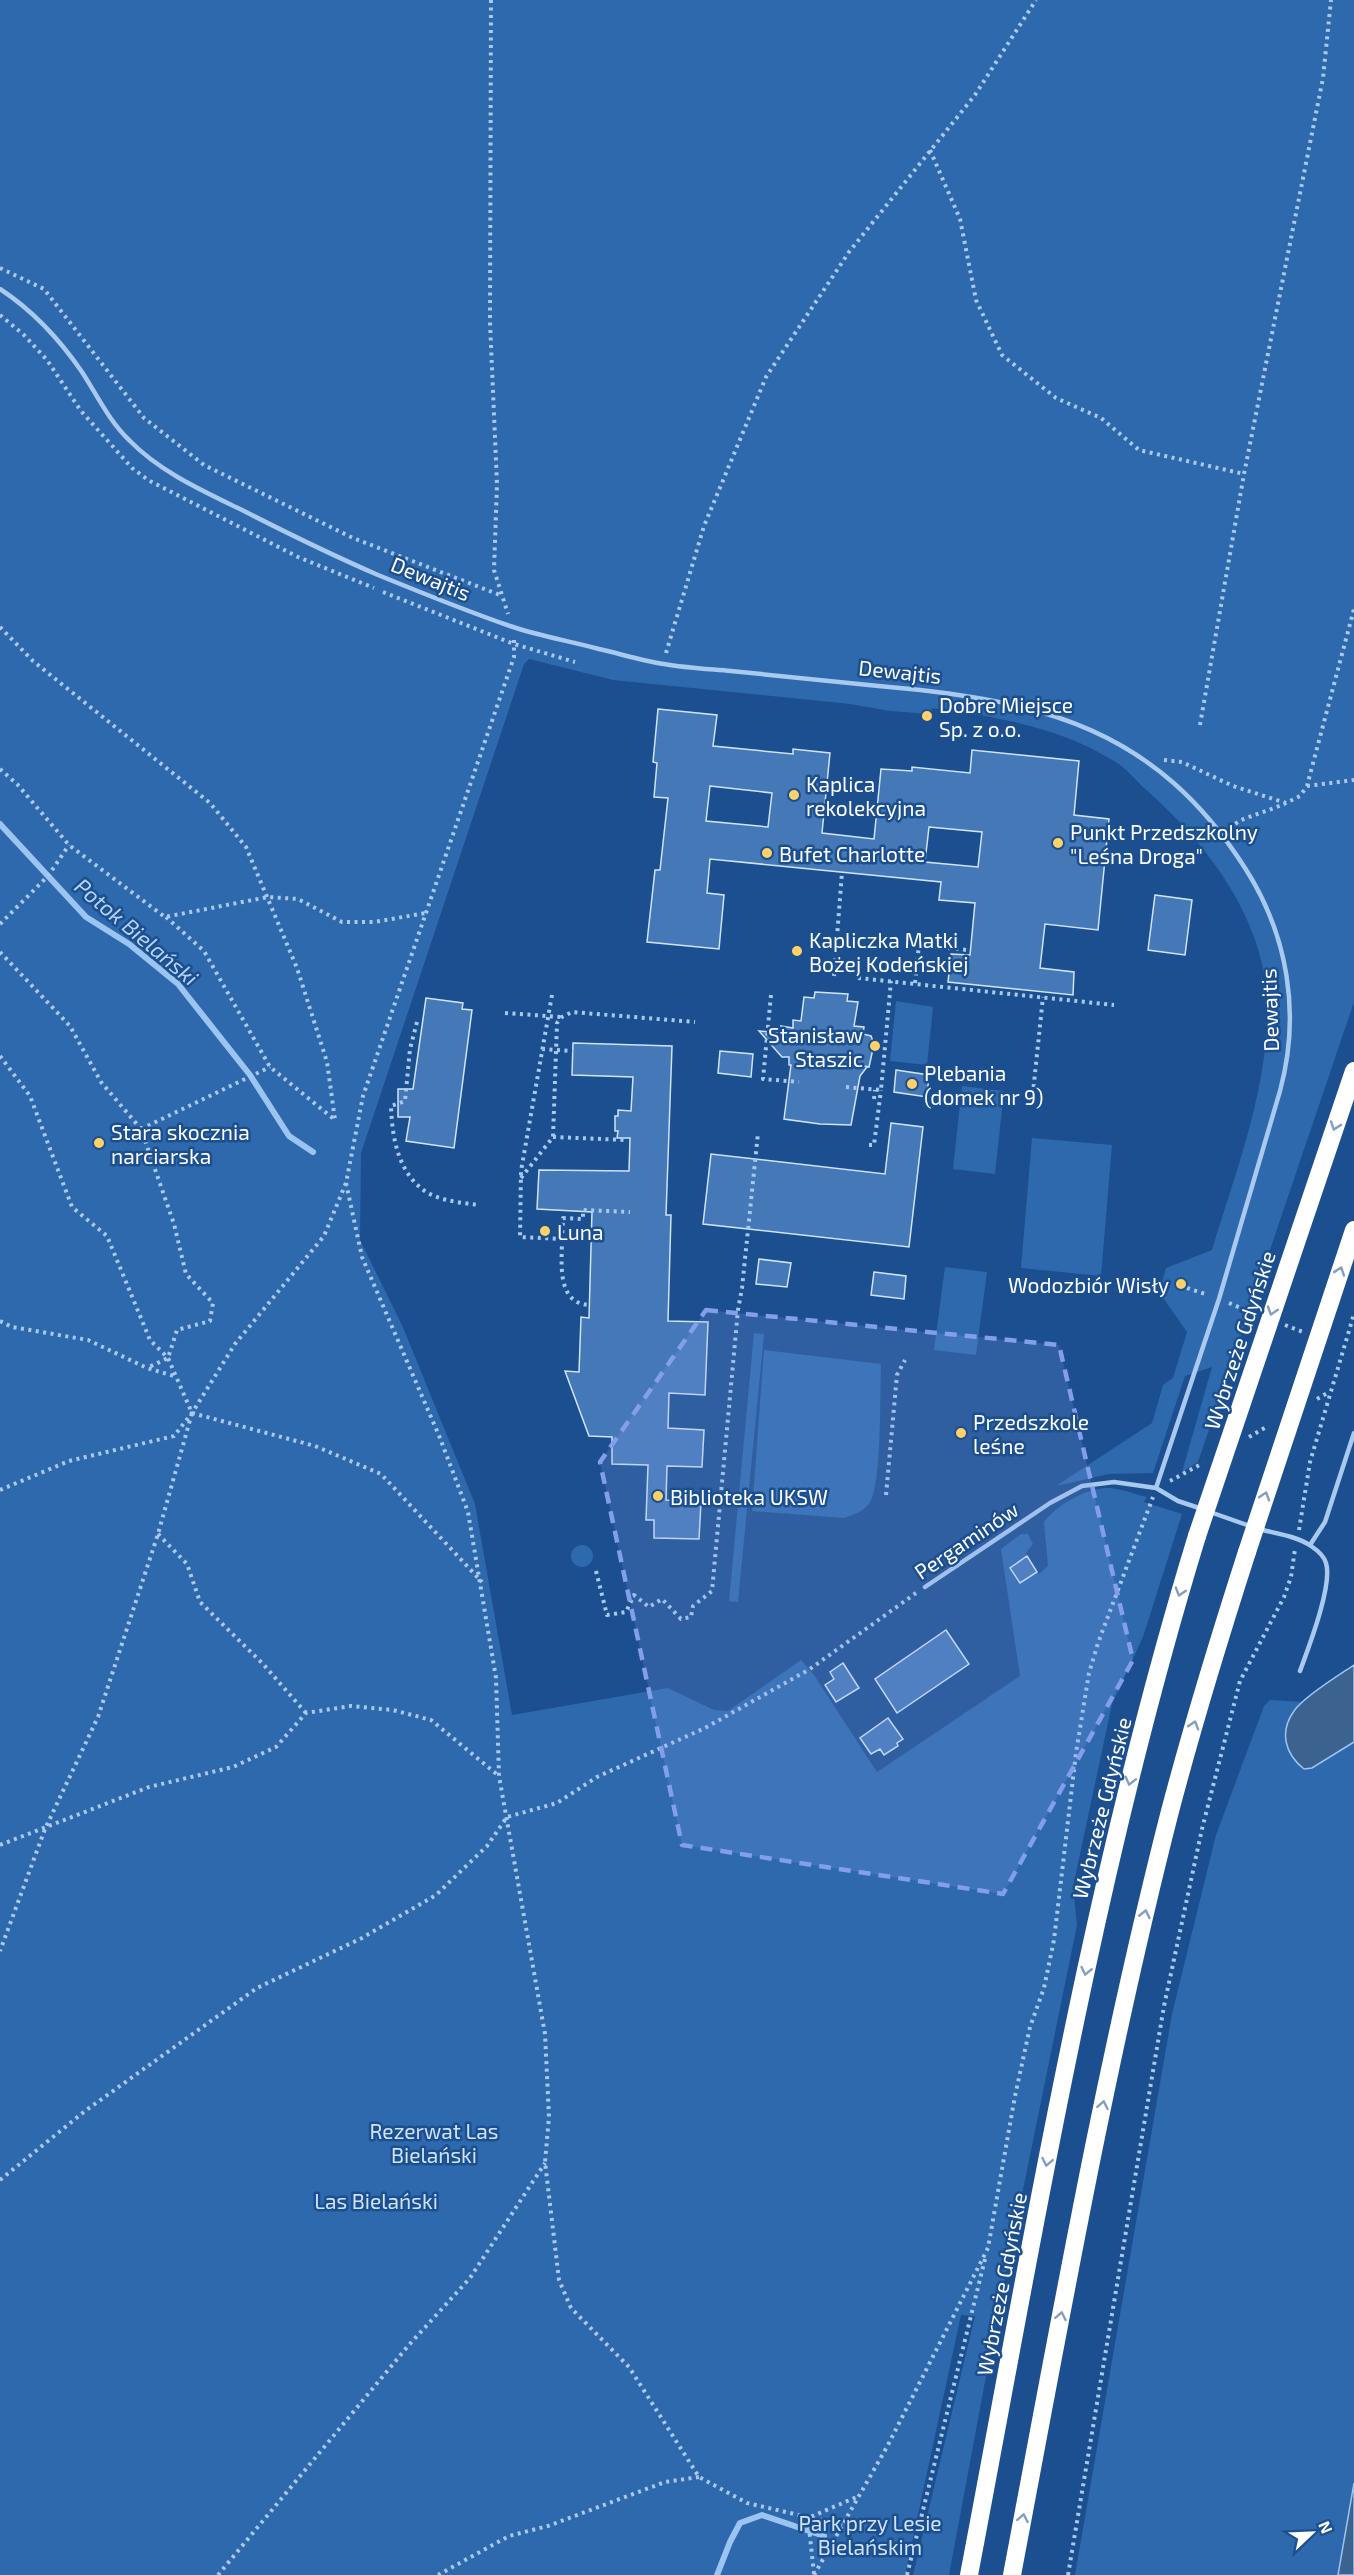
<svg xmlns="http://www.w3.org/2000/svg" width="1354" height="2575" viewBox="0 0 1354 2575" font-family="'Exo 2',sans-serif">
  <style>
    .green { fill: #2e69ad }
    .water { fill: #3c6290; stroke: #9cc4f0; stroke-width: 1.5 }
    .lines { fill: none; stroke-linecap: round; stroke-linejoin: round }
    .stream { stroke: #9cc4f0; stroke-width: 6 }
    .building { fill: #4478b7; stroke: #cfe3fa; stroke-width: 1.5; fill-rule: evenodd }
    .path { stroke: #a9c9ee; stroke-width: 4; stroke-dasharray: 3 4.5; stroke-linecap: butt }
    .lane { stroke: #a9c9ee; stroke-width: 4.5 }
    .highway { stroke: #fff; stroke-width: 18 }
    .highway-bridge { stroke: #fff; stroke-width: 18 }
    .oneway { stroke: #829ec1 }
    .marked { fill: #839eea; fill-opacity: 0.2; stroke: #839eea; stroke-width: 4.5; stroke-dasharray: 12 8; stroke-linejoin: round }
    .poi-dot { fill: #ffd166; stroke: #1b4f8f; stroke-width: 2 }
    .labels { text-anchor: middle; dominant-baseline: central; stroke-width: 5; stroke-linejoin: round; paint-order: stroke }
    .street-label { font-size: 21px; fill: #fff; stroke: #1b4f8f }
    .poi-label { font-size: 21px; fill: #fff; stroke: #1b4f8f; text-anchor: start }
    .park-label { font-size: 21px; fill: #cfe3fa; stroke: #1b4f8f }
    .water-label { font-size: 22px; font-style: italic; fill: #b5d3f5; stroke: #1b4f8f }
  </style>
  <rect width="100%" height="100%" fill="#1b4f8f"/>
  <path class="green" d="M0,0H1354V1002L1198,1462L1182,1472L1212,1367L1185,1376L1153,1473L1109,1474L1056,1486L1152,1423L1163,1385L1173,1378L1187,1332L1159,1292L1166,1268L1212,1250C1236,1170 1269,1088 1267,1003C1265,918 1205,841 1144,788C1135,779 1125,767 1114,761C1060,727 993,716 932,708L931,714L890,711L850,704L613,680L529,659L524,664L361,1153L360,1240L402,1325L475,1504L512,1715L668,1688L714,1710L728,1711L801,1660L814,1675L877,1772L1020,1676L1001,1549L1021,1534H1028L1033,1544L1026,1553L1027,1556L1010,1568L1020,1583L1037,1572L1039,1574L1048,1566L1044,1522C1057,1505 1083,1490 1105,1488C1118,1487 1134,1494 1147,1497L1144,1502L1182,1514L1143,1637L1112,1704L1073,1887L1077,1925L997,2317L949,2575H913L975,2316L961,2315L905,2575H0Z
    M896,1001L933,1007L927,1065L890,1061Z
    M962,1086L1004,1091L995,1174L953,1169Z
    M1032,1138L1112,1145L1101,1276L1021,1268Z
    M945,1267L987,1272L976,1355L934,1350Z
    M754,1333L764,1334L738,1602L729,1601Z
    M764,1350L881,1364C880,1390 882,1489 869,1504C862,1512 853,1515 844,1518L752,1511Z
    M571 1556a11 11 0 1 1 22 0a11 11 0 1 1-22 0Z
    M1270,1700L1304,1702L1294,1711L1312,1768L1354,1742V2483L1338,2575H1075L1172,2014L1216,1835L1264,1706Z"/>
  <path class="water" d="M1354,1665V1742L1312,1768L1304,1769C1285,1754 1279,1732 1294,1711C1303,1697 1339,1675 1354,1665Z
    M1354,2483V2575H1338Z"/>
  <g class="lines">
    <path class="stream" d="M0,824L86,917L129,944L178,984L250,1075L289,1136L313,1152
      M717,2575L730,2542L740,2523L762,2515L824,2536"/>
  </g>
  <path class="building" d="M658,709L717,715L713,746L793,754V749L830,753L822,833L874,839L881,769L912,771V767L970,773L972,750L1079,761L1074,815L1109,819L1098,930L1045,924L1040,968L1074,972L1073,995L948,982L951,954L970,955L975,903L939,900L941,882L710,859L707,893L724,895L719,949L647,942L655,870H660L668,798L654,797L657,763L653,762ZM710,786L772,793L768,827L706,821ZM929,827L982,832L978,867L925,862Z
    M1155,895L1192,900L1185,955L1148,950Z
    M815,992L848,994L847,1001L858,1002L854,1026L864,1027L863,1034L871,1036L874,1044L869,1067L864,1066L867,1067L860,1076L851,1125L820,1124L784,1119L791,1065H789V1057H782L759,1031L784,1033L781,1026L793,1028V1020L801,1021L804,997L814,998Z
    M426,998L463,1003L462,1009L472,1010L454,1148L406,1141L410,1117H398V1089H413Z
    M573,1043L672,1046L666,1215H671L668,1321L708,1322L705,1395L669,1393L668,1428L704,1430L702,1467L667,1466L666,1500L701,1502L699,1539L654,1538V1520H646L648,1465L612,1464V1437L589,1436L565,1371L579,1372L581,1317L589,1318L592,1212L537,1209L539,1170L629,1171L630,1138H617L618,1131H615V1116H618V1110L631,1111L633,1077L572,1075Z
    M720,1051L753,1054L751,1077L718,1073Z
    M896,1070L929,1075L927,1097L894,1092Z
    M891,1123L923,1127L909,1247L703,1224L711,1154L885,1174Z
    M759,1259L791,1263L787,1287L756,1284Z
    M874,1272L906,1276L904,1299L871,1295Z
    M1027,1556L1037,1572L1020,1583L1010,1568Z
    M946,1630L969,1664L897,1713L875,1679Z
    M843,1663L859,1688L836,1702L825,1685L834,1679L830,1672Z
    M888,1718L903,1739L897,1743L898,1746L884,1755L880,1749L871,1754L860,1738Z"/>
  <g class="lines">
    <path class="path" d="M491,0L490,322L497,484L494,570L508,614
      M930,150L960,219L976,300L1002,355L1056,398L1101,418L1139,450L1244,474
      M0,268L44,289L144,418L204,465L353,538L500,595
      M0,315L24,335L47,360L81,411L132,468L148,480L298,557L374,588
      M383,592L514,644L575,662
      M0,627L33,661L210,803L246,847L297,968L327,1062L335,1120
      M666,653L704,526L766,377L849,252L975,95L1036,0
      M1200,725L1244,474L1323,78L1331,0
      M1164,760L1182,762L1233,786L1286,803L1300,796L1307,786L1354,609
      M0,769L17,784L69,845L165,917L268,897L298,899L342,922H374L426,913
      M1307,786L1354,780
      M1229,828L1241,820L1285,804
      M166,917L204,951L270,1067L335,1120
      M0,924L48,876L69,845
      M0,952L70,1026L101,1082L141,1129L174,1224L186,1274L213,1303L210,1321L177,1330L168,1358L147,1368
      M834,976L842,872
      M858,978L1114,1005
      M915,983L919,945L967,950
      M552,995L521,1171L520,1237L562,1239L563,1218L583,1219V1210L630,1212
      M771,995L763,1079L799,1082
      M505,1013L561,1017
      M417,1022L410,1049L405,1101L391,1106C392,1137 398,1175 428,1193C443,1201 462,1203 479,1205
      M542,1049L573,1051
      M0,1056L30,1096L72,1207L107,1236L150,1340L168,1358L192,1413L158,1534L98,1717L45,1829L0,1951
      M846,1087L881,1090L891,981
      M874,1099L875,1090
      M1032,1102L1043,997
      M141,1129L270,1067
      M553,1137L626,1140L625,1138
      M869,1145H874L881,1090
      M521,1178L553,1137L557,1023L562,1017L572,1012L695,1022
      M346,1183L362,1257L440,1438L468,1512L496,1678L499,1776L545,2034L549,2117L545,2162L559,2280L571,2308L629,2367L699,2477L747,2503L842,2525
      M562,1239C562,1262 556,1303 589,1305
      M1187,1288L1208,1295
      M1229,1303L1255,1314
      M0,1321L12,1327L88,1340L147,1368L174,1376
      M1285,1325L1303,1332
      M1317,1399L1329,1392
      M192,1413L315,1446L381,1474L482,1582
      M1249,1437L1268,1426
      M1170,1481L1203,1463
      M0,1490L69,1461L174,1436L192,1413L235,1344L324,1236L346,1183L363,1096L514,657V639
      M886,1495L897,1375L905,1360
      M1299,1530L1310,1462L1354,1314
      M158,1534L187,1564L200,1602L263,1664L306,1713
      M596,1571L607,1615L626,1612L634,1595L649,1607L662,1599L681,1619L691,1617L693,1606L712,1591L738,1310L742,1288L758,1133
      M0,1845L149,1787L233,1767L276,1747L306,1713L351,1706L393,1710L431,1720L499,1776
      M0,2180L85,2111L257,1988L362,1938L436,1895L487,1846L507,1817L557,1803L597,1777L705,1728L810,1669L916,1593
      M814,2574L808,2518L859,2496
      M218,2575L408,2346L470,2278L545,2163
      M438,2575L509,2536L548,2526L665,2482L699,2477
      M814,2575L888,2445L988,2248L1015,2096L1030,2027L1044,1988L1054,1940L1076,1753L1089,1673L1098,1643L1153,1497
      M907,2575L986,2255
      M1068,2575L1164,2006L1202,1829L1240,1681L1284,1597L1291,1577L1295,1549"/>
    <path class="lane" d="M0,289C32,310 60,340 82,372C97,395 109,421 129,440C160,472 203,491 242,510C287,533 332,555 378,575C422,593 466,611 510,626C539,636 570,641 599,649C621,654 643,661 664,664C686,668 709,669 731,671C783,676 836,682 889,687C1044,701 1156,729 1245,868C1288,935 1301,1014 1280,1091L1219,1299L1156,1488
      M1210,1512L1250,1526
      M1258,1529C1274,1533 1297,1536 1311,1546C1317,1550 1324,1556 1326,1563C1333,1585 1308,1649 1300,1671
      M1310,1545L1325,1522L1354,1433
      M925,1587L1050,1503L1082,1486L1114,1482L1156,1488L1178,1501L1202,1509"/>
    <path class="highway" d="M969,2575C1035,2227 1093,1875 1197,1536
      M1012,2575C1060,2321 1105,2066 1169,1815C1192,1727 1219,1639 1247,1552"/>
    <path class="highway-bridge" d="M1197,1536L1354,1071
      M1247,1552L1354,1230"/>
  </g>
  <defs><path id="oneway-chevron" d="M-2-3.5L2.5 0L-2 3.5" fill="none" stroke-width="1.6" stroke-linecap="round" stroke-linejoin="round" transform="scale(1.5)"/></defs>
  <g class="oneway">
    <use href="#oneway-chevron" transform="translate(1335 1126) rotate(109)"/>
    <use href="#oneway-chevron" transform="translate(1340 1271) rotate(-71)"/>
    <use href="#oneway-chevron" transform="translate(1272 1311) rotate(108)"/>
    <use href="#oneway-chevron" transform="translate(1265 1496) rotate(-72)"/>
    <use href="#oneway-chevron" transform="translate(1180 1592) rotate(107)"/>
    <use href="#oneway-chevron" transform="translate(1194 1725) rotate(-73)"/>
    <use href="#oneway-chevron" transform="translate(1130 1781) rotate(104)"/>
    <use href="#oneway-chevron" transform="translate(1145 1914) rotate(-77)"/>
    <use href="#oneway-chevron" transform="translate(1086 1971) rotate(102)"/>
    <use href="#oneway-chevron" transform="translate(1103 2105) rotate(-79)"/>
    <use href="#oneway-chevron" transform="translate(1047 2162) rotate(101)"/>
    <use href="#oneway-chevron" transform="translate(1061 2316) rotate(-79)"/>
    <use href="#oneway-chevron" transform="translate(1023 2518) rotate(-79)"/>
  </g>
  <path class="marked" d="M706,1310L1059,1345L1133,1660L1003,1894L682,1845L600,1462Z"/>
  <g class="poi-dot">
    <circle cx="927" cy="716" r="6"/>
    <circle cx="794" cy="795" r="6"/>
    <circle cx="1058" cy="843" r="6"/>
    <circle cx="767" cy="853" r="6"/>
    <circle cx="797" cy="951" r="6"/>
    <circle cx="875" cy="1046" r="6"/>
    <circle cx="912" cy="1084" r="6"/>
    <circle cx="99" cy="1143" r="6"/>
    <circle cx="545" cy="1231" r="6"/>
    <circle cx="1181" cy="1284" r="6"/>
    <circle cx="961" cy="1433" r="6"/>
    <circle cx="658" cy="1496" r="6"/>
  </g>
  <g class="labels">
    <g class="street-label">
      <text transform="translate(431 578) rotate(22)">Dewajtis</text>
      <text transform="translate(900 671) rotate(6)">Dewajtis</text>
      <text transform="translate(1269 1010) rotate(-92)">Dewajtis</text>
      <text transform="translate(1239 1340) rotate(-72)">Wybrzeże Gdyńskie</text>
      <text transform="translate(966 1540) rotate(-34)">Pergaminów</text>
      <text transform="translate(1101 1808) rotate(-76)">Wybrzeże Gdyńskie</text>
      <text transform="translate(1001 2284) rotate(-79)">Wybrzeże Gdyńskie</text>
    </g>
    <g class="poi-label">
      <text x="939" y="704">Dobre Miejsce<tspan x="939" dy="24">Sp. z o.o.</tspan></text>
      <text x="806" y="783">Kaplica<tspan x="806" dy="24">rekolekcyjna</tspan></text>
      <text x="1070" y="831">Punkt Przedszkolny<tspan x="1070" dy="24">"Leśna Droga"</tspan></text>
      <text x="779" y="853">Bufet Charlotte</text>
      <text x="809" y="939">Kapliczka Matki<tspan x="809" dy="24">Bożej Kodeńskiej</tspan></text>
      <text x="863" y="1034" text-anchor="end">Stanisław<tspan x="863" dy="24">Staszic</tspan></text>
      <text x="924" y="1072">Plebania<tspan x="924" dy="24">(domek nr 9)</tspan></text>
      <text x="111" y="1131">Stara skocznia<tspan x="111" dy="24">narciarska</tspan></text>
      <text x="557" y="1231">Luna</text>
      <text x="1169" y="1284" text-anchor="end">Wodozbiór Wisły</text>
      <text x="973" y="1421">Przedszkole<tspan x="973" dy="24">leśne</tspan></text>
      <text x="670" y="1496">Biblioteka UKSW</text>
    </g>
    <g class="park-label">
      <text x="434" y="2130">Rezerwat Las<tspan x="434" dy="24">Bielański</tspan></text>
      <text x="376" y="2200">Las Bielański</text>
      <text x="870" y="2522">Park przy Lesie<tspan x="870" dy="24">Bielańskim</tspan></text>
    </g>
    <g class="water-label">
      <text transform="translate(137 931) rotate(40)">Potok Bielański</text>
    </g>
  </g>
  <g transform="translate(1312 2533) rotate(67)" stroke="#1b4f8f" stroke-width="4.5" paint-order="stroke">
  <path d="M0-4.5L10 22L0 15L-10 22Z" fill="#ffffff"/>
  <text y="-9" font-size="16" font-weight="bold" text-anchor="middle" fill="#ffffff">N</text>
  </g>
</svg>
